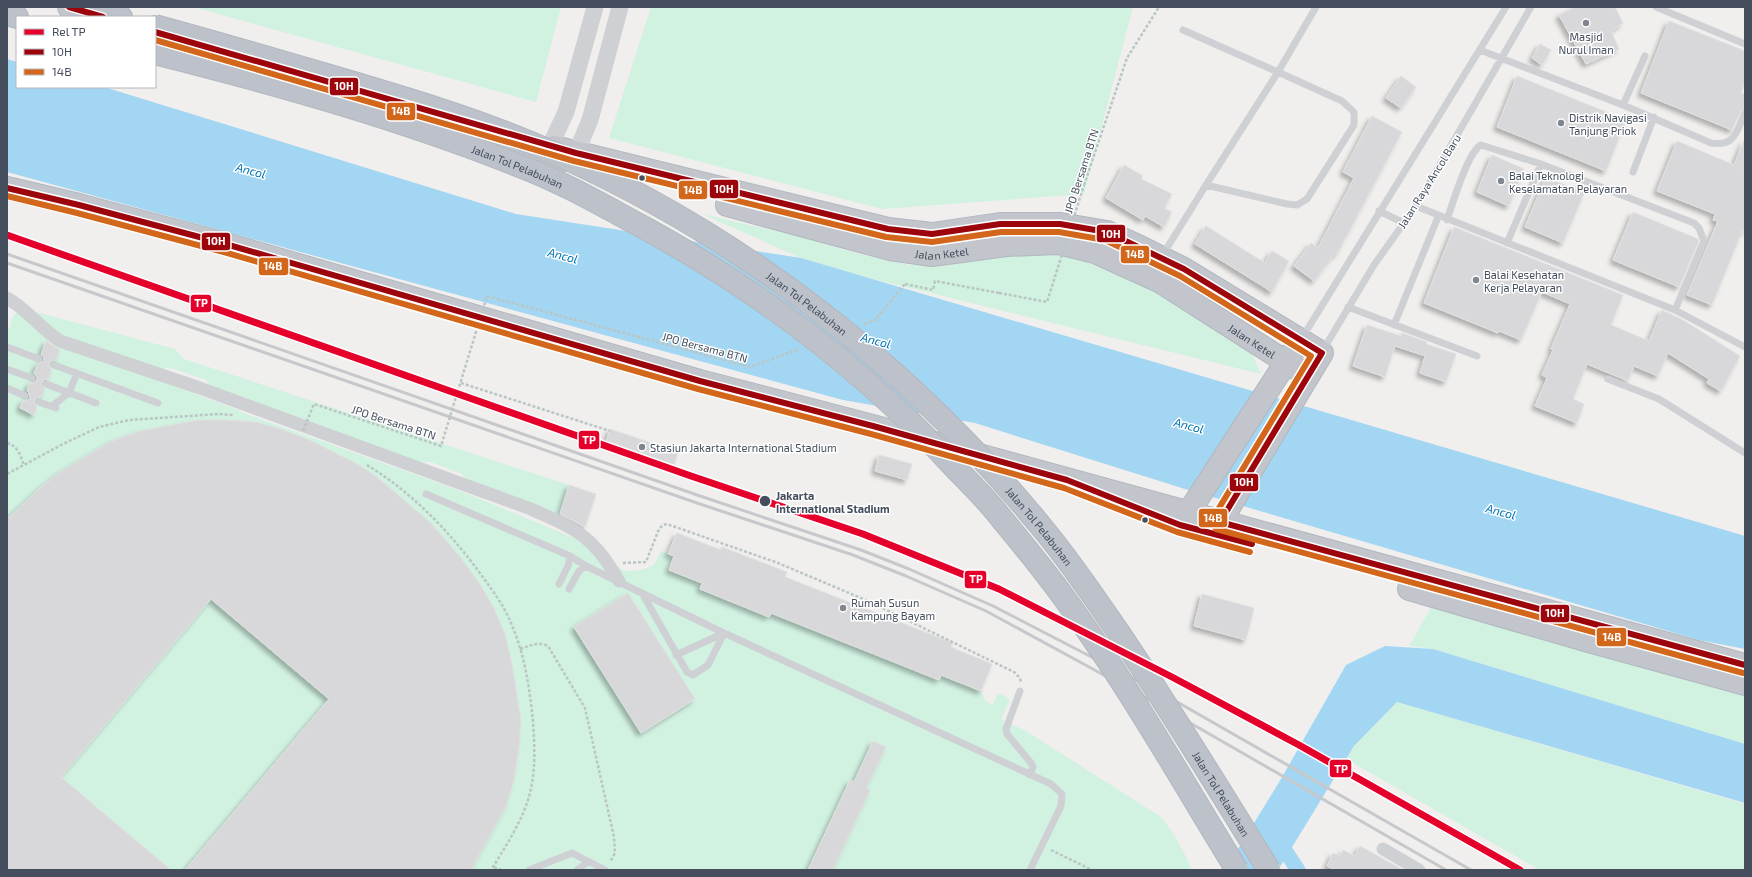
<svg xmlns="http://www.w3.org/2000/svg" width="1752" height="877" viewBox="0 0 1752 877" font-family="'Exo 2',sans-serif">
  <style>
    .green { fill: #d1f1e1 }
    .water { fill: #a2d6f2 }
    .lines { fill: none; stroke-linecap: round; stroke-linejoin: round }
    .canal { stroke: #a2d6f2; stroke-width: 15 }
    .building { fill: #d8d8da; stroke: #e1e0e1; filter: url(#shadow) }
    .trunk-casing { stroke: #b2b7bf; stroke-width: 24 }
    .motorway-casing { stroke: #b2b7bf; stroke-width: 24 }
    .path { stroke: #b9c6c4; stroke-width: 2.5; stroke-dasharray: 3 2; stroke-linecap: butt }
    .service { stroke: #ced0d4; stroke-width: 7 }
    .minor { stroke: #ced0d4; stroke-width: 13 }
    .tertiary { stroke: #ced0d4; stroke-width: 17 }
    .trunk { stroke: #c2c6cc; stroke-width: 22 }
    .motorway { stroke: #bdc1c9; stroke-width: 22 }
    .rail { stroke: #c6c8cb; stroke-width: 3 }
    .motorway-bridge-casing { stroke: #b2b7bf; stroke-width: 24; stroke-linecap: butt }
    .path-bridge { stroke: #b9c6c4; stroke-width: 2.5; stroke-dasharray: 3 2; stroke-linecap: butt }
    .motorway-bridge { stroke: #bdc1c9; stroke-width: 22 }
    .bus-1-casing { stroke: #fff; stroke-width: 9 }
    .bus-2-casing { stroke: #fff; stroke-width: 9 }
    .bus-1 { stroke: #9c050c; stroke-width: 6 }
    .bus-2 { stroke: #d2661b; stroke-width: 6 }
    .rail-1-casing { stroke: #fff; stroke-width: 10 }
    .rail-1 { stroke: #e4002b; stroke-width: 7 }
    .poi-dot { fill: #808690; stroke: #fff; stroke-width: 1.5 }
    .bus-dot { fill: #444e5d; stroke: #fff; stroke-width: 1.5 }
    .labels { text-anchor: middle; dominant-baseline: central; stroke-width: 3; stroke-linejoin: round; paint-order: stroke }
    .poi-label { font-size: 11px; fill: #444e5d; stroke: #fff; text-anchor: start }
    .street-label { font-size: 11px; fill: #444e5d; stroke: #fff }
    .stop-label { font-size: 11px; font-weight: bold; fill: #444e5d; stroke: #fff; text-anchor: start }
    .water-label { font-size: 12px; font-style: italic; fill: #0075b4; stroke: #fff }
    .line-badge { stroke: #fff; stroke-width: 1.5 }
    .badge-label { font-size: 11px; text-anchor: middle; font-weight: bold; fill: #fff }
  </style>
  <defs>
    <filter id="shadow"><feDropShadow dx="-3.5" dy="3.5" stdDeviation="2" flood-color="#0004"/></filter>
  </defs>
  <rect width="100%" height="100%" fill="#f0efee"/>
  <path class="green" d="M193,7H561L536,102Z
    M651,7H1133L1084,194L882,209L609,138Z
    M702,214L801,237L855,253L909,265L1006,253H1063L1140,283L1251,351L1261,374L849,273L801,258Z
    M18,311L53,341L241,411H238L461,491L574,538L625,571L641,570L654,565L661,551L674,556L702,583L700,589L723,598L729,585L733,602L769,617L776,599V615L854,646L941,675L981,691L985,700L992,705L998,694L1005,696L1010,700L1001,719L1026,731L1161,817C1174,833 1184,851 1192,870H7V327L10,328L12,317Z
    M32,311L175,349L184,359L569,485L559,518L465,480L462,474L431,462H415L213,391L206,380L167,367L160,372L62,340Z
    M1437,597L1745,684V744L1433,649L1409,646Z
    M1397,702L1745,804V870H1540L1346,759L1354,746Z"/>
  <path class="water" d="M7,59L17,62V87H104L516,214L801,258L1745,536V649L1699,640L1185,489L975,423L843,400L7,172Z
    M1385,646L1433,649L1745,744V803L1397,702L1354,746L1278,870H1225L1281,779L1346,665Z"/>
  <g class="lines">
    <path class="canal" d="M1280,843L1298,870"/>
  </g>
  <path class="building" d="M1575,7H1615L1623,23L1611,31L1619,49L1586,64L1559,15Z
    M1669,21L1745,51V82L1741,93L1745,94V108L1741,111L1732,130L1641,93Z
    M1540,44L1551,50L1542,65L1532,58Z
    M1401,76L1416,87L1401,108L1386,98Z
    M1517,76L1626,120L1606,171L1497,127Z
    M1372,116L1402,132L1337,254L1335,253L1314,281L1294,266L1311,243L1318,248L1354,178L1343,172Z
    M1744,140L1745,232L1742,231L1712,305L1687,295L1718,221L1713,220L1715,214L1657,191L1677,141L1734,165Z
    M1492,155L1524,169L1509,206L1477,192Z
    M1124,165L1143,176L1141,179L1172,194L1164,208L1172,212L1164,227L1145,216L1143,220L1106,198Z
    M1546,177L1584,193L1563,243L1525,227Z
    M1633,212L1698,239L1699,241L1679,287L1613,260Z
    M1206,226L1265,263L1272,251L1289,261L1272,292L1195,244Z
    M1454,227L1623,295L1611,325L1649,341L1662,310L1683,320L1740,356L1721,391L1707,383L1709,379L1668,353L1658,376L1634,366L1628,381L1587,364L1573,399L1584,404L1577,423L1535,406L1547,378L1542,375L1553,350L1551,349L1570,304L1542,292L1521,340L1499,331L1498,333L1424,303Z
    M1367,325L1401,336L1402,333L1427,342L1426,344L1456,354L1446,382L1420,373L1425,356L1395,346L1385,377L1353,366Z
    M46,341L60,350L56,360H53L49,363V366L52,370L48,380L45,379L42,382L41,385L45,389L41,397H38L34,400V403L37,407L34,415L20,408L23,401L28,400L30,398L29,393L27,391L30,383H33L37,380V377L34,373L38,364L44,361V358L41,355Z
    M198,420H226L256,422L284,430L312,441L359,465L377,477L432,524L461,558L480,584L494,608L505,634L512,664L521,720L519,749L514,780L506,806L471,870H185L329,699L211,599L61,777L171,870H7V519L40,488L62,471L112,441L140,431Z
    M610,429L678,452L674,465L606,443Z
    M879,455L912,464L907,480L875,471Z
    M569,485L596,494L585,527L560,514Z
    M677,533L721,550L722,547L787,572L785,577L953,643L951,647L992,664L981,691L941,675L939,680L771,613L769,617L700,589L702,583L669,570L674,556L668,554Z
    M628,593L695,699L641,733L574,627Z
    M1202,594L1254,608L1246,640L1194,626Z
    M873,741L886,747L866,788L870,790L833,870H808L850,780L854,782Z
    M1360,846L1378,856L1403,870H1335L1327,866L1333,853L1340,856L1343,850L1355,856Z"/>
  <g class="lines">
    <defs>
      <g id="trunk">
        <path d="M69,7L102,17"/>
        <path d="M475,141L559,162"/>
        <path d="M554,147L888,229L932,234L1000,224H1060L1107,232L1138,246L1184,269L1322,353L1213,534"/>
        <path d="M7,188L79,205L222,243L700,381L873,426L1745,665"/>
        <path id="s1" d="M727,205L890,249L932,255L1006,245L1059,243L1095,252L1159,281L1308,376"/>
        <path d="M1181,524L1294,350"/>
        <path d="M1409,589L1592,642L1745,684"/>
      </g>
      <path id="motorway" d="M84,7L121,17
        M7,14L17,17"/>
    </defs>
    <use href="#trunk" class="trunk-casing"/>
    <use href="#motorway" class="motorway-casing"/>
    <path class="path" d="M1084,185L1127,58L1159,7
      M905,284L933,290L935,281L999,293
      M461,383L610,431
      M7,443C18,446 20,455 24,465
      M367,465C413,493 451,533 482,576C494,592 506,609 513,628C525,657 530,690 533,722C535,749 536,777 527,803C520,824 503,851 491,870
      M7,474L63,444L99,427L129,420L219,414L233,415
      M623,563L646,562L659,529L663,525L667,524L778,563L868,601L1014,672L1020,678L1021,682
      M520,649C530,646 538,641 548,646L585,708L614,837L615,853L610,862
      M1051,850L1092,870
      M494,867L501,870"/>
    <path class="service" d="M1656,7L1745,44
      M1183,30L1278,72L1206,185
      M1480,50L1623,105L1645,56
      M1623,105L1711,143C1735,147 1737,131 1745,113
      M1633,172L1654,117
      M1416,206L1675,310
      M1379,211L1404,223
      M1447,220C1452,205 1468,151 1481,145L1541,164L1694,223L1699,228L1704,241L1675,310L1745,347
      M1507,243L1541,164
      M1162,256L1206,185L1287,204L1297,205L1307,199L1354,125V112L1342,101L1278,72L1316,7
      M1348,307L1477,356
      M1394,325L1438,217
      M1302,338L1506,7
      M7,347L39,359
      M1323,350L1374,265L1416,206L1531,7
      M54,365L158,403
      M7,369L32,378
      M1608,379L1659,399L1745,453
      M46,384L96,403
      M7,388L25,396
      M39,402L56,408
      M52,406L69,393L77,373
      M426,494L570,556L586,566L724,633L1051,784L1062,794L1061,806L1030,870
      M559,584L568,566L570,556
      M569,589L579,571L586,566
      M642,593L687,672L693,675L708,665L724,633
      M676,655L724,633
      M1020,691L1006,729L1007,734L1031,763L1033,767L1030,775
      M529,870L572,853L605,870
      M577,870L588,862"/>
    <path class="minor" d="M7,298C27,309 40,328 60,341L197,387L531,509C553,519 577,528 594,546C604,556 612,569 619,581
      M1383,849L1419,870"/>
    <path class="tertiary" d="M550,159V146L566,112L595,7
      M576,164V153L590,120L620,7"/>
    <use href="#trunk" class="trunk"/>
    <use href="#motorway" class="motorway"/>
    <path class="rail" d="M7,254L700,496L861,550L909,569L993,606L1165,695L1471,870
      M7,263L697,503L853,555L906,576L986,611L1159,705L1446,870"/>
    <defs>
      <g id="motorway-bridge">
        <path id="s2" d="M155,26C214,42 272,59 330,76C398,96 466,116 531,143C731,227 907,362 1044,530C1073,565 1099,604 1125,642C1175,717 1222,794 1269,870"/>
        <path id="s3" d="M155,53C278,84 402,119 520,166C557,180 593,200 628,219C751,284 863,368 958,471C973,486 988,501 1001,518C1026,548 1052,580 1075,613C1134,695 1184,784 1237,870"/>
      </g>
    </defs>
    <use href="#motorway-bridge" class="motorway-bridge-casing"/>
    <path class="path-bridge" d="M999,293L1047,302L1084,185
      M864,324L875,320L905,284
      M303,431L314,404L441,446L487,296L750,367L799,349"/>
    <use href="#motorway-bridge" class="motorway-bridge"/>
    <defs>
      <path id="bus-1" d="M69,7L103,17
        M155,32L576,153L888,229L932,234L1000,224H1060L1107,232L1184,269L1322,353L1220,522L1745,665
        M7,188L79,205L222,243L700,381L873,426L1067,480L1180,525L1252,544"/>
      <path id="bus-2" d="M155,40L574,161L886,237L932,242L1001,232H1059L1105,240L1180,276L1311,356L1213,518L1212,524L1216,529L1743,673
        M7,196L77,213L220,251L698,389L871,434L1064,488L1177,532L1250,552"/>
    </defs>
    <use href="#bus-1" class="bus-1-casing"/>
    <use href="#bus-2" class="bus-2-casing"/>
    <use href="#bus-1" class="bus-1"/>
    <use href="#bus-2" class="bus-2"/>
    <defs>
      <path id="rail-1" d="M7,235L691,476L863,534L999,589L1172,677L1299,745L1520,870"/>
    </defs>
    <use href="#rail-1" class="rail-1-casing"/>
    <use href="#rail-1" class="rail-1"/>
  </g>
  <g class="poi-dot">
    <circle cx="1586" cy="23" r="4"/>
    <circle cx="1561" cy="123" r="4"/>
    <circle cx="1501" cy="181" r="4"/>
    <circle cx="1476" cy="280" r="4"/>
    <circle cx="642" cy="447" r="4"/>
    <circle cx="843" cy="608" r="4"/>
  </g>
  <g class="bus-dot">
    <circle cx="642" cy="178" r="3.5"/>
    <circle cx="765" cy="501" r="6"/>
    <circle cx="1145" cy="520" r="3.5"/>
  </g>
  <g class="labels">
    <g class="poi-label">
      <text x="1586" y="36" text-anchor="middle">Masjid<tspan x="1586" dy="13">Nurul Iman</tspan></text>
      <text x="1569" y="117">Distrik Navigasi<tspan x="1569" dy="13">Tanjung Priok</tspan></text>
      <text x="1509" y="175">Balai Teknologi<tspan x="1509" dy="13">Keselamatan Pelayaran</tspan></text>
      <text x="1484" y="274">Balai Kesehatan<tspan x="1484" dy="13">Kerja Pelayaran</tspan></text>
      <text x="650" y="447">Stasiun Jakarta International Stadium</text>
      <text x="851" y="602">Rumah Susun<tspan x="851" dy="13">Kampung Bayam</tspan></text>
    </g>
    <g class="street-label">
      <text stroke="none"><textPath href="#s3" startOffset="380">Jalan Tol Pelabuhan</textPath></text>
      <text transform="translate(1081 171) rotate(-72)">JPO Bersama BTN</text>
      <text transform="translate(1429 181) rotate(-58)">Jalan Raya Ancol Baru</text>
      <text stroke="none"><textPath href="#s1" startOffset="221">Jalan Ketel</textPath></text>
      <text stroke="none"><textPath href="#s2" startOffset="714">Jalan Tol Pelabuhan</textPath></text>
      <text stroke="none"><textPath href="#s1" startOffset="557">Jalan Ketel</textPath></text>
      <text transform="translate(705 347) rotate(15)">JPO Bersama BTN</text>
      <text transform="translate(394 422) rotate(18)">JPO Bersama BTN</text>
      <text stroke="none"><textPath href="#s2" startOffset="1037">Jalan Tol Pelabuhan</textPath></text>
      <text stroke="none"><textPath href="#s2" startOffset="1361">Jalan Tol Pelabuhan</textPath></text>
    </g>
    <g class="stop-label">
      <text x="776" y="495">Jakarta<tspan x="776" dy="13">International Stadium</tspan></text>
    </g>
    <g class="water-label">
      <text transform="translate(251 170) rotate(15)">Ancol</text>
      <text transform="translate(563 255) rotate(15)">Ancol</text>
      <text transform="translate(876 340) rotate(15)">Ancol</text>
      <text transform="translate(1189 425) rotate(15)">Ancol</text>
      <text transform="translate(1501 511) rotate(15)">Ancol</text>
    </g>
  </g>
  <g class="line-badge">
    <rect x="329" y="77" width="30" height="19" rx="4" fill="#9c050c"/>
    <rect x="386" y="102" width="30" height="19" rx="4" fill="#d2661b"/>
    <rect x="709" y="179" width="30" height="20" rx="4" fill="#9c050c"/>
    <rect x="678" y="180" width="30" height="20" rx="4" fill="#d2661b"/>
    <rect x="1096" y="224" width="30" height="19" rx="4" fill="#9c050c"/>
    <rect x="201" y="232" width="30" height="19" rx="4" fill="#9c050c"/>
    <rect x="1120" y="245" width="30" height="19" rx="4" fill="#d2661b"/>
    <rect x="258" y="257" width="31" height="19" rx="4" fill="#d2661b"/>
    <rect x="190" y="294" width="22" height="19" rx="4" fill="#e4002b"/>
    <rect x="578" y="430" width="22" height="20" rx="4" fill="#e4002b"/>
    <rect x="1229" y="473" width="30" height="19" rx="4" fill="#9c050c"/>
    <rect x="1198" y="508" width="30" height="20" rx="4" fill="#d2661b"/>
    <rect x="964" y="570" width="23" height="19" rx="4" fill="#e4002b"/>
    <rect x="1540" y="604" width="30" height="19" rx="4" fill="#9c050c"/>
    <rect x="1596" y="627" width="31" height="20" rx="4" fill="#d2661b"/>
    <rect x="1329" y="759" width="23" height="19" rx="4" fill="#e4002b"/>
  </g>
  <g class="badge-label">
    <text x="344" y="90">10H</text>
    <text x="401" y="115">14B</text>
    <text x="724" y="193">10H</text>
    <text x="693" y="194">14B</text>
    <text x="1111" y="238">10H</text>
    <text x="216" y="245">10H</text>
    <text x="1135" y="258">14B</text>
    <text x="273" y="270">14B</text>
    <text x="201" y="307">TP</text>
    <text x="589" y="444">TP</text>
    <text x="1244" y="486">10H</text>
    <text x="1213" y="522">14B</text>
    <text x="976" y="583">TP</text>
    <text x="1555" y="617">10H</text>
    <text x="1612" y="641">14B</text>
    <text x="1341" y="773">TP</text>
  </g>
  <rect width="1752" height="877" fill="none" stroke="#444e5d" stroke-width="16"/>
  <rect x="16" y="16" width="140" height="72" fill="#ffffff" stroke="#b4b8be"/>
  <rect x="24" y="29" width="20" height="6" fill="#e4002b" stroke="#b4b8be"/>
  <text x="52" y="36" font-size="12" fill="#444e5d">Rel TP</text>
  <rect x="24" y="49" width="20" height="6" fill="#9c050c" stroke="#b4b8be"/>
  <text x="52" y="56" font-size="12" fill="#444e5d">10H</text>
  <rect x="24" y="69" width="20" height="6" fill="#d2661b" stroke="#b4b8be"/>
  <text x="52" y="76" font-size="12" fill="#444e5d">14B</text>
</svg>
